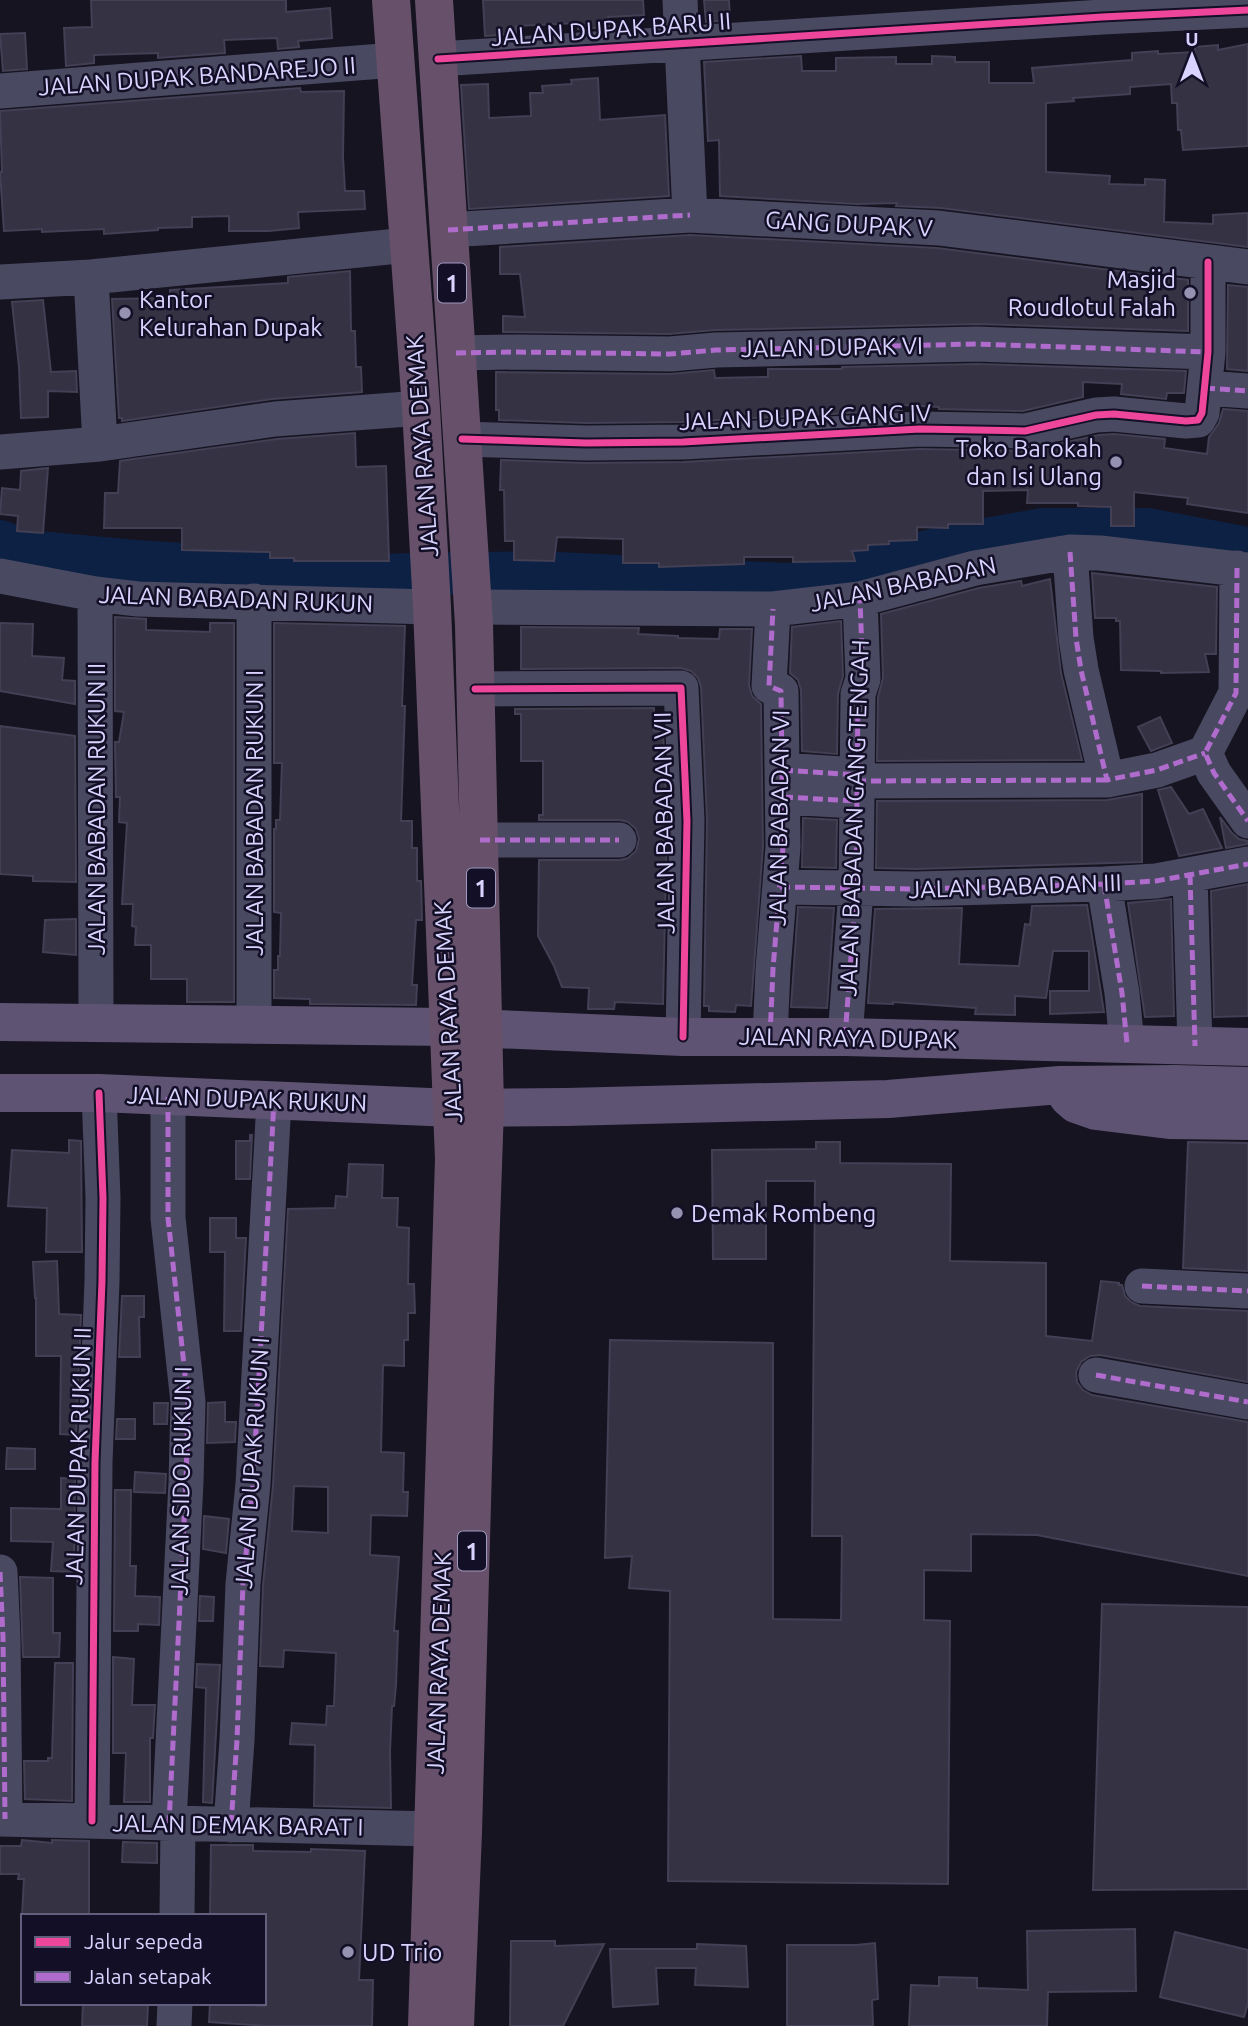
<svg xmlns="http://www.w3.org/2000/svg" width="1248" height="2026" viewBox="0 0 1248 2026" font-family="Ubuntu,sans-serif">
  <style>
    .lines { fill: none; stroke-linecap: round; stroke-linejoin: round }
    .river { stroke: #0d2144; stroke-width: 42 }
    .building { fill: #343243; stroke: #433f54; stroke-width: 2; fill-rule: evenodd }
    .minor { stroke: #4a4962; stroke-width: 35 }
    .major { stroke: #5e5373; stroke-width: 38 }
    .highway { stroke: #67516a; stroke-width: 38 }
    .quiet { stroke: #b06ccc; stroke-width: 5; stroke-dasharray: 10 5; stroke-linecap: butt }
    .cycleway-casing { stroke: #130f26; stroke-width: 11 }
    .cycleway { stroke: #ed469a; stroke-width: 7 }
    .poi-dot { fill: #9591b1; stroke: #130f26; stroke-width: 2.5 }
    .labels { text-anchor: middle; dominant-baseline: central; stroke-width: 5; stroke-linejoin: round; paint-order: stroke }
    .shield { fill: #130f26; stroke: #9e99be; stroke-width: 2 }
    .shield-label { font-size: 23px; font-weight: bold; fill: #d9d4ff }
    .street-label { font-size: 24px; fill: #d9d4ff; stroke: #130f26 }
    .poi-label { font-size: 24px; fill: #d9d4ff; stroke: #130f26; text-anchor: start }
  </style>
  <rect width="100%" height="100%" fill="#161421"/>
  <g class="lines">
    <path class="river" d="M0,541L27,551L135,561L368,575L538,572L786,584L829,581L853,569L957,544L1043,529H1147L1248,548"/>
  </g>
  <path class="building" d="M91,0H286V12L330,8L332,38L298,41L299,47L278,49L277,38L224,40L225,53L158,58V53L94,55V63L66,66L64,28L92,27Z
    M483,0H643L644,15L608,17L609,27L578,29L577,23L516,26V34L485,36Z
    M704,0H729L730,20L706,22Z
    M25,33L27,69L3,71L0,34Z
    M1248,44V146L1183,150L1181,130H1178L1177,103H1172L1171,84L1130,87V94L1073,98L1074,101L1046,103V172L1110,176L1109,184L1145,185V179L1165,180L1164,222L1213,224V215L1248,213V247L941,208L896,206L897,203L857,204L720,196L719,140L708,141L704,62L801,56L802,71H836V58L896,57V64H932V56L955,57V62H989V83H1034L1032,68L1132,60V53L1158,51V54L1195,52V47L1218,45V50Z
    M598,78L600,120L665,115L669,196L469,209L461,85L488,84L489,118L531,116L530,93H543L542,86L572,84L571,80Z
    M300,88L301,92L344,91L343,157L345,191H364L365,209L298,212L299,228L269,231H229V216L192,217V227L158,228V230L104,234V229L42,232V229L4,231L0,172H2L0,111Z
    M690,235L937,248L1188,280V331L977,324L715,330L669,334L503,332V316L525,317L520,274H500V247Z
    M350,271L351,331H355L356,367H361L362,392L272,399L122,421V418H119L112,299L170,298V290L288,283V277Z
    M1228,285L1248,287V371L1227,369Z
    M43,300L51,372L76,371L77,392L48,391V417L21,418L19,367L12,302Z
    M977,364L1186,371L1184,393H1167L1166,399L1121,394L1122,384L1083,382V397L1023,411L939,409V407L902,405V410L682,422L586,423L499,420V410H496V372L670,374L714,370L715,378L768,377V369H842V367Z
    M1223,409L1248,411V513L1187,504L1188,498L1134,492V526H1111V507L1078,506V503H1027L1028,490L983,491V524H948V528L917,527V540L889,541V544L868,545V550L852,551L855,561L793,562V557H744V564L659,567V563H623V539L557,537L554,561L514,560V541H505L504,490H500L501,460L585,463L683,462L920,449L1025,451L1099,435L1114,434L1165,439L1164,448L1207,454L1209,437L1219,423Z
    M355,433L356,467L386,466L389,561H294V558H270V552L182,550V528H104L105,493H118L120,461L277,439Z
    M48,468L43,533L17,531L18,516L0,514L2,488L20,490L21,471Z
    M1092,573L1217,587L1216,654H1205L1209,672L1161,673V671L1121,670L1120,621H1116V618H1095Z
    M1050,579L1061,673L1082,760L877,761L878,697L883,678L881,614L979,588L1021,581L1022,586Z
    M115,617L146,619V630L210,632V623H234V1002H187V979H151V945H135L136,927L132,926L133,904H122L127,823L119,822L120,797H116L115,742H119L124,712L115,711Z
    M841,621L843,676L838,694L837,754L802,751L801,690L798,680L790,673L792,627Z
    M0,623L33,624L32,656L64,658L62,680L75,681V704L0,691Z
    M274,623L405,626L402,706H405L401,821H412V848H417V881H421L422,920H416L412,985H417L416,1005L310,1004V999L274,998V970H278V956H280L281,913L274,912V829H276V820H280L282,763H274Z
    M521,627L639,628L638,634L678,636V638L719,639L720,629H752L749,685L752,696L761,704L763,846L751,1006L736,1005L735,1012L709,1011V1006H704L707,820L701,687L698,678L691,671L681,668L521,669Z
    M654,708V731H663L667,821L663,1004L615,1002L614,1009H588L589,988L562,987L554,966L538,936L539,860H620L628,858L636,851L639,839L636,829L628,822L620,820H539V815H543V761H521V714H515V709Z
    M1160,717L1172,743L1151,751L1138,727Z
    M0,726L75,736L76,882L33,881V876L0,874Z
    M1171,787L1189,814L1203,809L1222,848L1179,856L1158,790Z
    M1142,794V862L916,869L876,868L877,801L1107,800Z
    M1220,817L1232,833L1239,839L1248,841V844L1226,848Z
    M803,818L837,820L836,868L802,867Z
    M1248,884V1016L1214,1017L1211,891Z
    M1171,899L1174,1016L1145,1017L1128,903Z
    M1087,905L1104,1012L1050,1014V991H1089V951H1053L1046,998L1015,996V1015L975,1014L976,1008L893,1002V1004L868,1003L875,909L962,908L959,964L1019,966L1025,924L1030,925L1032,906Z
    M798,907L834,908L827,1008L791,1007Z
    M76,919V955L43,952L45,920Z
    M250,1135H252L250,1179H236V1141H250Z
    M69,1140L81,1141L82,1252H46L47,1208L8,1206L12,1150L69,1153Z
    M816,1142H840V1163L951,1164L950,1261L1046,1263V1336L1092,1341L1101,1281L1119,1283V1285H1122L1125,1296L1131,1302L1140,1306L1248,1311V1382L1100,1355L1090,1356L1081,1362L1076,1372L1077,1382L1083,1390L1092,1395L1248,1422V1576L1037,1535L971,1534V1571L924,1570V1620L950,1621L948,1884L668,1881L670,1591L629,1588L632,1556L605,1558L610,1340L773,1343V1619L841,1620L842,1536H812L815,1181H766V1259H713L712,1150L816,1149Z
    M1188,1142L1248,1143V1271L1183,1268Z
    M349,1164L383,1165L382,1198H398L397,1227L409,1228L408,1284H414L415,1313H408V1340H404V1366L383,1365L381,1452L404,1453L403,1492H408L407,1516L371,1515L370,1555L399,1557L394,1631H398L396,1685L394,1706H392L390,1751L391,1808L314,1806L315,1745L290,1744L292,1723L326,1725L327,1706H334L336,1653L284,1650L283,1667L260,1666L263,1585L273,1485L288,1209L335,1208L336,1196L347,1197ZM294,1486L328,1487V1533L292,1531Z
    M210,1218H236V1238H246L241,1331H224L225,1252H210Z
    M57,1261L59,1314L81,1315L76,1435L60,1434L61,1356H36V1298H35L33,1262Z
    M122,1296H144V1317H139L140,1357H119Z
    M225,1402V1422H236L235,1442L207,1443L208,1403Z
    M154,1403H168L167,1424H154Z
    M117,1419H135V1439H116Z
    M7,1448L35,1449V1469H6Z
    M135,1472L166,1474L165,1493L134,1492Z
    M61,1478L75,1479L74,1572L51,1571L53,1542L11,1541V1508L61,1509Z
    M115,1490H131L130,1566H136L135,1596L160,1597L159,1625L138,1624V1631H114Z
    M204,1516L229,1519L226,1553L203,1549Z
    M20,1577L53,1578V1633H60L59,1657H23Z
    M200,1596L214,1597L213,1621H199Z
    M1102,1604L1248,1607V1889L1093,1890Z
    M113,1657L134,1659L132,1705H155L153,1738H150V1802H124L126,1753H113Z
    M55,1663H73L72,1801L25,1799L24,1761H48V1758H52Z
    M197,1664L220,1665L212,1803L203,1802L206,1688L196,1687Z
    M22,1840L52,1843V1840L89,1841V1916H22L24,1879H18L19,1874H0V1846H21Z
    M123,1842L157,1843V1863L122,1862Z
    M211,1845H253V1851L311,1852V1849L365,1851L359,1980H373L372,2026H268L209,2022L210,2003L264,2006V1916H210Z
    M1135,1929L1136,1991L1048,1992L1047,2026H909L911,1985L939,1986V1977L977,1978V1988L1028,1990L1027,1931Z
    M1175,1932L1248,1950V2003L1244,2017L1160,1997Z
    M511,1941H555V1946L604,1944L563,2026H510Z
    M875,1943L878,1999L872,2000L873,2026H787V1945H856Z
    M697,1944L746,1946L748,1987L695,1985L696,1968H656L658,2004L613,2007L610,1949H697Z
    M83,2003H148L147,2026H82Z"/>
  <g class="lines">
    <path class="minor" d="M680,0L690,215
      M438,59L1102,17L1248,10
      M0,91L395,60
      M448,230L690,215L939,228L1248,267
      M91,277L100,444
      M0,282L91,277L408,245
      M456,353L516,352L670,354L716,350L977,344L1208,352
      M1205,388L1248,391
      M462,439L586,443L683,442L920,429L1025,431L1096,415L1114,414L1186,421L1198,420L1202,413L1208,352V262
      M0,452L100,444L275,419L421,408
      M1070,552L1076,638L1081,670L1107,780L1157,770L1205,753
      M1237,568L1236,693L1205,753L1214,773L1248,821
      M0,576L95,594L138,599L432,607
      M95,594L96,1024
      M473,607L773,609L860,599L975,568L1070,552L1100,553L1248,570
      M475,689L681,688L687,821L683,1037
      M783,770L856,775
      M856,781L1107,780
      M783,797L856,801
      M480,840H619
      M1190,875L1195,1046
      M1104,884L1122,993L1127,1044
      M780,887L916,889L1104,884L1156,881L1248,864
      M254,1026V601
      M770,1037L773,969L783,847L781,691L769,686L773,609
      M845,1037L856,890L858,694L863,679L860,599
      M168,1097V1218L188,1402L186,1482L169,1823
      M1142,1286L1248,1291
      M1096,1375L1248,1402
      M0,1572L3,1637L5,1819
      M0,1819L434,1829
      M92,1821L95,1462L102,1281L103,1198L99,1093
      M231,1825L237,1740L243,1584L253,1484L274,1101
      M177,1916L178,1823
      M174,2026L175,2003"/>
    <path class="major" d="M0,1022L448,1027L683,1037H845L1248,1047
      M1061,1087L1069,1098L1076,1104L1096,1111L1169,1120L1248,1121
      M0,1093H99L453,1108L566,1107L888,1099L1060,1085L1175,1084L1248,1086"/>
    <path class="highway" d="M391,0L421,408L432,607L454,1159L427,2026
      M434,0L474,624L485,1108L475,1394L463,1832L455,2026"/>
    <path class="quiet" d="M448,230L690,215
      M456,353L516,352L670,354L716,350L977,344L1208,352
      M1205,388L1248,391
      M1070,552L1076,638L1081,670L1107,780L1157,770L1205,753
      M1237,568L1236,693L1205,753L1214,773L1248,821
      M783,770L856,775
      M856,781L1107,780
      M783,797L856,801
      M480,840H619
      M1190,875L1195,1046
      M1104,884L1122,993L1127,1044
      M780,887L916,889L1104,884L1156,881L1248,864
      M770,1037L773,969L783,847L781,691L769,686L773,609
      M845,1037L856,890L858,694L863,679L860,599
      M168,1097V1218L188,1402L186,1482L169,1823
      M1142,1286L1248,1291
      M1096,1375L1248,1402
      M0,1572L3,1637L5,1819
      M231,1825L237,1740L243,1584L253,1484L274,1101"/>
    <defs>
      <path id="cycleway" d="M438,59L1102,17L1248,10
        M462,439L586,443L683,442L920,429L1025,431L1096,415L1114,414L1186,421L1198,420L1202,413L1208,352V262
        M475,689L681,688L687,821L683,1037
        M92,1821L95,1462L102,1281L103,1198L99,1093"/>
    </defs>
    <use href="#cycleway" class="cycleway-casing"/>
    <use href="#cycleway" class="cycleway"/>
  </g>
  <g class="poi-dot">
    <circle cx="1190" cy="293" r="7"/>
    <circle cx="125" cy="313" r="7"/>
    <circle cx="1116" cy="462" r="7"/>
    <circle cx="677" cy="1213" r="7"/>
    <circle cx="348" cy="1952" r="7"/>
  </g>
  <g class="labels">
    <g class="shield">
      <rect x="438" y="263.5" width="28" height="39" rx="5"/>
      <rect x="467" y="868.5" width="28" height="39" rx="5"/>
      <rect x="458" y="1531.5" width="28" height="39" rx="5"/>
    </g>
    <g class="shield-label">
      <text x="452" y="283">1</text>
      <text x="481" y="888">1</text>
      <text x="472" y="1551">1</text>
    </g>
    <g class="street-label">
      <text transform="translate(611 29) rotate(-4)">JALAN DUPAK BARU II</text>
      <text transform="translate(197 76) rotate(-4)">JALAN DUPAK BANDAREJO II</text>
      <text transform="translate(849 224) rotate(3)">GANG DUPAK V</text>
      <text transform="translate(832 347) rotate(-1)">JALAN DUPAK VI</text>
      <text transform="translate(805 417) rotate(-2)">JALAN DUPAK GANG IV</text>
      <text transform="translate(422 446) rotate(-94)">JALAN RAYA DEMAK</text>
      <text transform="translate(903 584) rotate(-12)">JALAN BABADAN</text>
      <text transform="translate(236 599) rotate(2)">JALAN BABADAN RUKUN</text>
      <text transform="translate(96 809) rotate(-90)">JALAN BABADAN RUKUN II</text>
      <text transform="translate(254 813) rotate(-90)">JALAN BABADAN RUKUN I</text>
      <text transform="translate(779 818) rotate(-89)">JALAN BABADAN VI</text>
      <text transform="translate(854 818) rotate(-88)">JALAN BABADAN GANG TENGAH</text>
      <text transform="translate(664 823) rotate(-91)">JALAN BABADAN VII</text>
      <text transform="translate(1015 886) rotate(-2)">JALAN BABADAN III</text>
      <text transform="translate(448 1012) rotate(-93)">JALAN RAYA DEMAK</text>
      <text transform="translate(848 1038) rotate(1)">JALAN RAYA DUPAK</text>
      <text transform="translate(247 1099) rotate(2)">JALAN DUPAK RUKUN</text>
      <text transform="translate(78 1456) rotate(-88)">JALAN DUPAK RUKUN II</text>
      <text transform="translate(252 1463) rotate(-86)">JALAN DUPAK RUKUN I</text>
      <text transform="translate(181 1481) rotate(-89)">JALAN SIDO RUKUN I</text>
      <text transform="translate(439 1663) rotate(-88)">JALAN RAYA DEMAK</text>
      <text transform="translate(238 1825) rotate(1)">JALAN DEMAK BARAT I</text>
    </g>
    <g class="poi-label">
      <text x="1176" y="279" text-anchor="end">Masjid<tspan x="1176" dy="28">Roudlotul Falah</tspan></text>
      <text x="139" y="299">Kantor<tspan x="139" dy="28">Kelurahan Dupak</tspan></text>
      <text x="1102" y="448" text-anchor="end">Toko Barokah<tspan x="1102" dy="28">dan Isi Ulang</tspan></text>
      <text x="691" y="1213">Demak Rombeng</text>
      <text x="362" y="1952">UD Trio</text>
    </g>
  </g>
  <rect x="21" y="1914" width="245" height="91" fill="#130f26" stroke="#625e7d" stroke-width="2"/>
  <rect x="35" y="1937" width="35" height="10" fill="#ed469a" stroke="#625e7d" stroke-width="2"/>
  <text x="84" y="1949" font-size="21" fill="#d9d4ff">Jalur sepeda</text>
  <rect x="35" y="1972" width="35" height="10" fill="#b06ccc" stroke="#625e7d" stroke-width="2"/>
  <text x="84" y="1984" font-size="21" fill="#d9d4ff">Jalan setapak</text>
  <g transform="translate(1192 56)" stroke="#130f26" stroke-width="5" paint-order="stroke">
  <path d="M0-5L12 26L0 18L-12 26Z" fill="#d9d4ff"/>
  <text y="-10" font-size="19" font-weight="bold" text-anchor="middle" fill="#d9d4ff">U</text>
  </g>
</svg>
